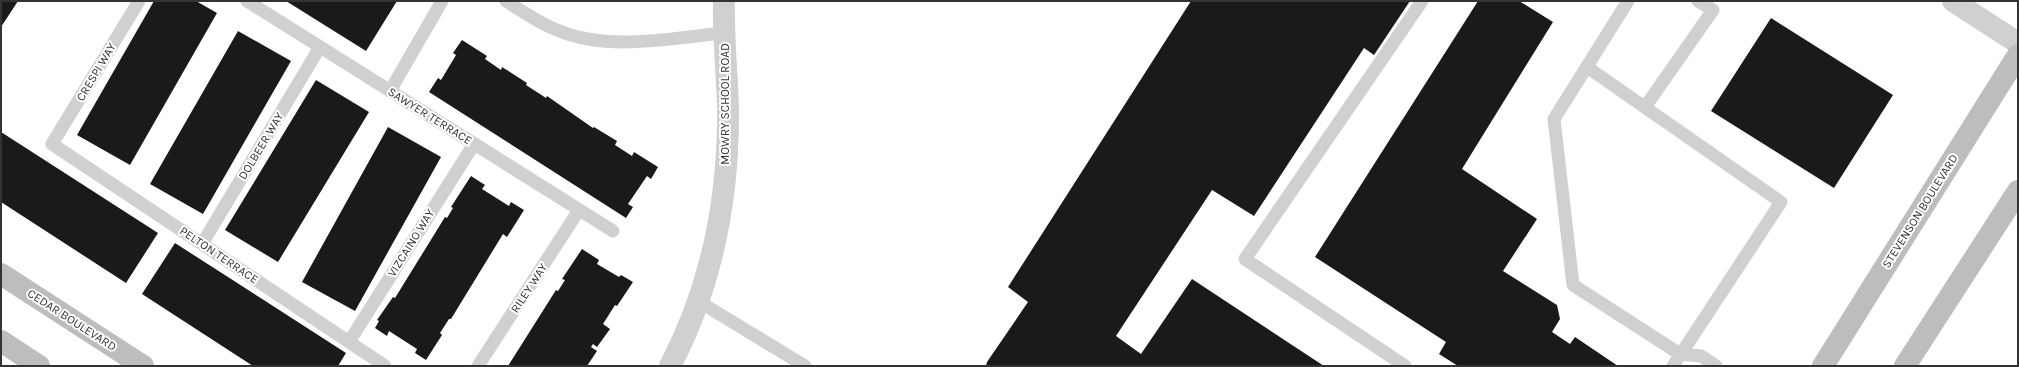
<svg xmlns="http://www.w3.org/2000/svg" width="2019" height="367" viewBox="0 0 2019 367" font-family="Karla,sans-serif">
  <style>
    .building { fill: #1a1a1a }
    .lines { fill: none; stroke-linecap: round; stroke-linejoin: round }
    .service { stroke: #d0d0d0; stroke-width: 13 }
    .tertiary { stroke: #d0d0d0; stroke-width: 22 }
    .secondary { stroke: #bdbdbd; stroke-width: 22 }
    .labels { text-anchor: middle; dominant-baseline: central; stroke-width: 4; stroke-linejoin: round; paint-order: stroke }
    .street-label { font-size: 12px; fill: #333; stroke: #fff }
  </style>
  <rect width="100%" height="100%" fill="#fff"/>
  <path class="building" d="M1,1H18L1,27Z
    M154,1H196L217,13L130,165L77,135Z
    M286,1H397L366,51Z
    M1191,1H1410L1374,55L1364,48L1254,216L1212,190L1116,336L1141,354L1192,279L1324,366H986L987,362L1028,302L1008,287Z
    M1478,1H1519L1553,22L1462,169L1537,219L1503,271L1557,305L1560,319L1552,332L1570,344L1575,337L1618,366H1458L1439,354L1446,342L1315,257Z
    M1771,18L1893,95L1834,188L1711,111Z
    M238,31L291,61L203,214L150,184Z
    M462,40L487,56L485,59L501,70L502,67L527,83L526,85L546,98L547,96L593,128L594,127L617,141L615,145L632,156L634,152L658,167L651,179L647,176L628,204L633,207L626,218L429,92L438,78L441,80L456,55L453,53Z
    M316,80L369,112L278,262L225,230Z
    M388,127L441,157L355,311L302,282Z
    M1,132L158,233L126,283L1,202Z
    M471,176L485,185L482,189L509,206L511,202L524,210L507,237L503,234L451,319H449L440,333L442,335L426,360L415,353L417,349L389,331L387,336L375,328L379,321L377,320L393,297L395,298L445,217L447,218L453,208L451,207Z
    M175,243L346,353L338,366H253L142,294Z
    M582,249L599,260L597,264L619,277L621,275L633,282L617,306L615,305L603,324L610,329L597,347L593,344L591,347L597,351L587,366H508L556,290L558,291L565,280L562,279Z"/>
  <g class="lines">
    <path class="service" d="M139,1L52,144L385,366
      M247,1L613,231
      M506,1C522,11 539,23 557,30C608,52 671,38 724,33
      M1628,1L1554,119L1573,285L1680,354L1701,356L1716,366
      M1587,67L1781,202L1673,366
      M390,91L442,1
      M1645,107L1713,10L1698,1
      M202,244L320,47
      M698,301L805,366
      M349,342L474,144
      M478,366L579,210
      M1405,366L1245,259L1422,1"/>
    <path class="tertiary" d="M1953,1L2018,43
      M670,366C712,286 729,197 728,107C727,72 723,37 724,1"/>
    <path class="secondary" d="M1,274L143,366
      M1,341L39,366
      M1823,366L2018,55
      M1905,366L2018,191"/>
  </g>
  <g class="labels">
    <g class="street-label">
      <text transform="translate(96 72) rotate(-59)">CRESPI WAY</text>
      <text transform="translate(725 104) rotate(-90)">MOWRY SCHOOL ROAD</text>
      <text transform="translate(430 116) rotate(32)">SAWYER TERRACE</text>
      <text transform="translate(261 146) rotate(-59)">DOLBEER WAY</text>
      <text transform="translate(1920 211) rotate(-58)">STEVENSON BOULEVARD</text>
      <text transform="translate(411 243) rotate(-58)">VIZCAINO WAY</text>
      <text transform="translate(219 255) rotate(34)">PELTON TERRACE</text>
      <text transform="translate(529 288) rotate(-57)">RILEY WAY</text>
      <text transform="translate(72 320) rotate(33)">CEDAR BOULEVARD</text>
    </g>
  </g>
  <rect width="2019" height="367" fill="none" stroke="#333333" stroke-width="4"/>
</svg>
